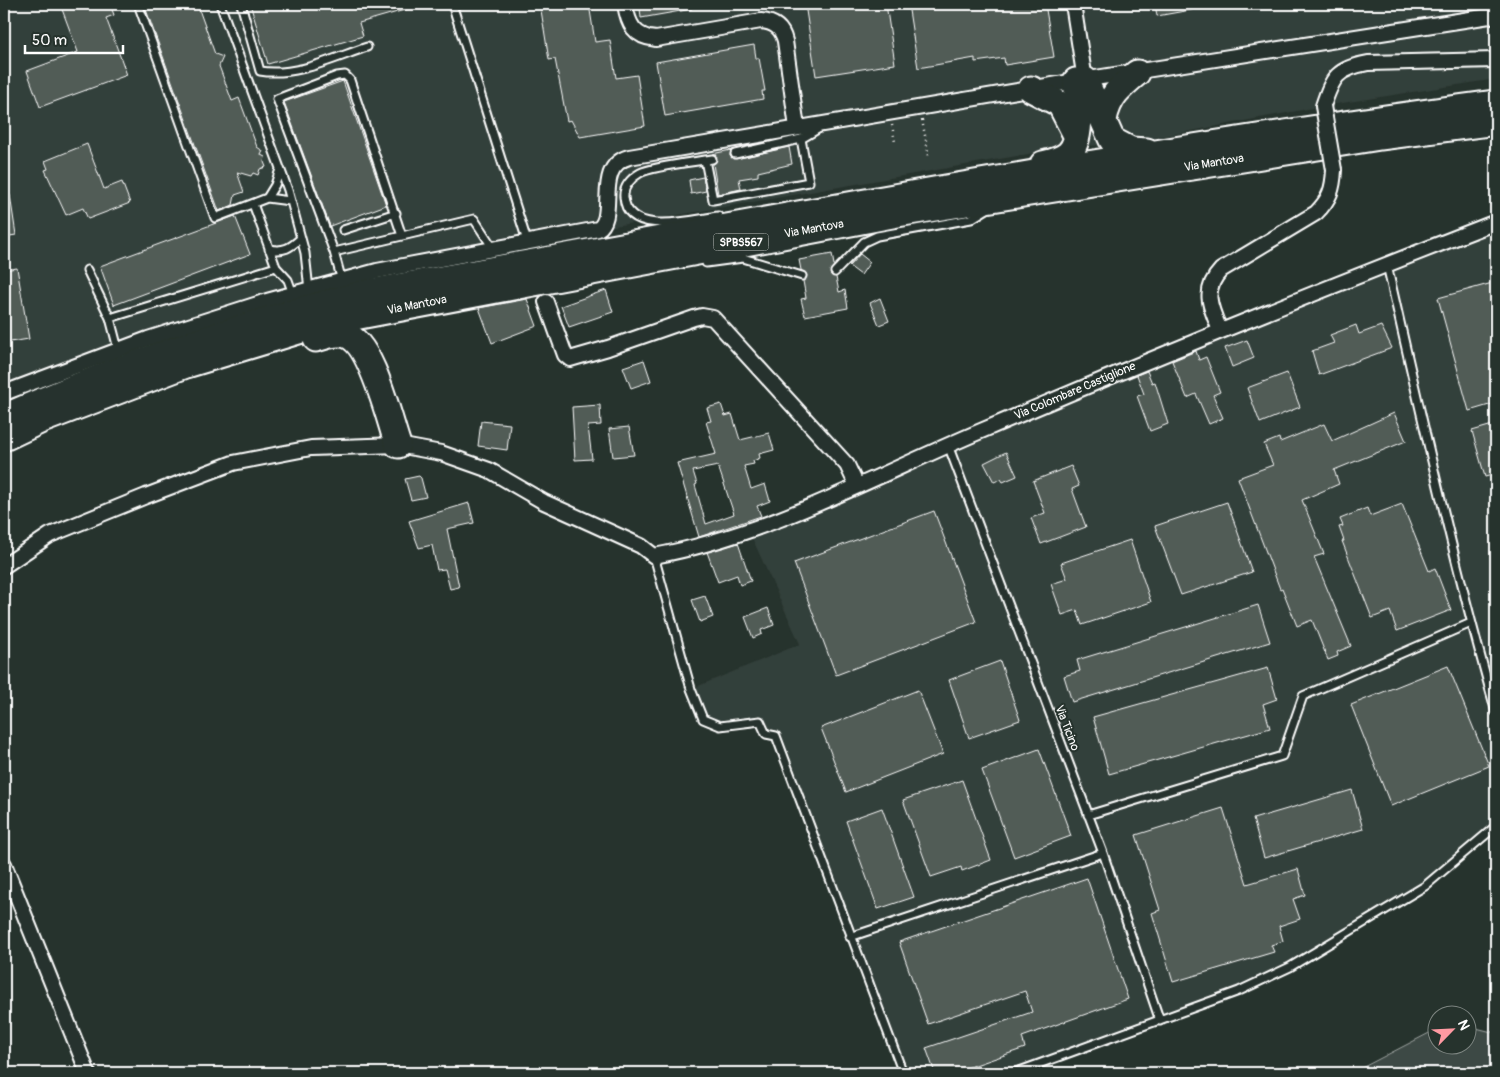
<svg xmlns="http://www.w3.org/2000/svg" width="1500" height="1077" viewBox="0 0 1500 1077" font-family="Pangolin,sans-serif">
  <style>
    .built { fill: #333f3a }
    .green { fill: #3e4944; stroke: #9ea4a2 }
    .building { fill: #515c57; stroke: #fff; fill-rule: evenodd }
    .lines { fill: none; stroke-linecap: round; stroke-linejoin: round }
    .lane-casing { stroke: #fff; stroke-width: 11 }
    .street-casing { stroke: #fff; stroke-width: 18 }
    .highway-casing { stroke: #fff; stroke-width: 29 }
    .path { stroke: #fff; stroke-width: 2.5; stroke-dasharray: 1 4; stroke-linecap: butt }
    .lane { stroke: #26332d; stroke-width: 7 }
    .street { stroke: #26332d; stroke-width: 14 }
    .highway { stroke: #26332d; stroke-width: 25 }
    .street-bridge-casing { stroke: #fff; stroke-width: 18; stroke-linecap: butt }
    .street-bridge { stroke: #26332d; stroke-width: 14 }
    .labels { text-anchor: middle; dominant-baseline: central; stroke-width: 4; stroke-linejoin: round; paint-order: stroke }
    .shield { fill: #26332d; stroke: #bec2c0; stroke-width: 1 }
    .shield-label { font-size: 11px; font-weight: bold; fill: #fff }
    .street-label { font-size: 12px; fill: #fff; stroke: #26332d }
  </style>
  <rect width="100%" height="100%" fill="#26332d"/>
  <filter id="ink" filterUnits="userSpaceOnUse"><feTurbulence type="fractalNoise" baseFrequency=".02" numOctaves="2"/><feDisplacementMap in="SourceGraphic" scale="10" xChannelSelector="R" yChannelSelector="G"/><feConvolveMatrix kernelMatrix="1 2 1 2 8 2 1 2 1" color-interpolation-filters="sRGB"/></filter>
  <g filter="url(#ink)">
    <path class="built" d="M4,4H1496V79L1323,106L1118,145L1074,146L598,229L377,271L4,393Z
      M1496,222V826L1425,886L1290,967L1239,991L1014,1073H903L777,736L766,734L759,721L720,726L703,719L691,689L800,644L749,531Z"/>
    <path class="green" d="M1468,1026L1496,1033V1073H1352L1437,1029L1438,1044H1468Z"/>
    <path class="building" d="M60,4H110L114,15L106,18L127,75L40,107L27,71L78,52Z
      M144,4H197L215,54L223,57L219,66L232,101L239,98L257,147L263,151L261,155L265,157L264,162L266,167L260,169L258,175L253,173L251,176L237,172L244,192L235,195L233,205L219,211Z
      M250,4H414L415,7L359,23L363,36L268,64Z
      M540,4H589L595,42L610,40L616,78L637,75L645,126L580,137L571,120L567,121L555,59L549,60Z
      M649,4H691L692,9L641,18L640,8L649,6Z
      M805,4H886L895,64L816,76Z
      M908,4H1045L1054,57L1005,65L1004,58L975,62V58L918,68Z
      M1155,4H1196V9L1157,16Z
      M754,45L756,58H759L765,91H762L763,99L665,116L656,62Z
      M343,81L386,205L330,226L284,102Z
      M87,144L104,189L122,182L130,203L88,219L83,208L66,215L45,170L48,169L45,161Z
      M789,147L792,164L758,172V176L739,179L741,189L718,194L713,164L717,159L712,154L731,150L730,156L736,159Z
      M703,177L706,191L691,194L689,180Z
      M4,195H10L16,235L4,237Z
      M235,216L250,254L114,305L100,266Z
      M832,254L834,265L830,274L836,277L839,292L845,290L848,308L805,316L801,299L806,298L803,281L807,275L801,270L799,260Z
      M860,254L870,262L861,275L849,266Z
      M17,268L29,339L4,343V270Z
      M1496,282V403L1469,411L1438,298Z
      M606,290L613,312L569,327L561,306Z
      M880,298L889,321L879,325L870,303Z
      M527,299L537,326L492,343L479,308Z
      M1356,325L1359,334L1381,326L1392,348L1319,375L1312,351L1334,343L1330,335Z
      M1247,340L1254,358L1232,367L1225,348Z
      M1196,351L1199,360L1206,357L1220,392L1213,395L1223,418L1209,424L1196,394L1187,398L1172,361Z
      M644,360L651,381L631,388L623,367Z
      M1147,371L1152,383L1155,382L1168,424L1150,431L1137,396L1144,394L1137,375Z
      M1287,373L1300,407L1260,423L1247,388Z
      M721,404L725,416L732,414L740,440L769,433L774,450L759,454L760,458L753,461L754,464L744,466L751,489L765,484L770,501L757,506L761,516L699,537L677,463L716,454L706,422L711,421L707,408ZM718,466L734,514L706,524L695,485L697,484L693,471Z
      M600,405L601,425L588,426L592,459L575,460L572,407Z
      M1394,413L1406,441L1334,470L1339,484L1302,500L1324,554L1314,557L1351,646L1337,652L1338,656L1328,660L1312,620L1297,626L1282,588L1280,589L1238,478L1273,465L1264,444L1279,438L1280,442L1324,424L1332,441Z
      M481,421L510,424L507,450L478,446Z
      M1496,424V474L1485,477L1472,431Z
      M629,427L634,455L613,457L609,429Z
      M1006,452L1017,476L1003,482L1001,479L994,482L984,463Z
      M1071,466L1079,486L1072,489L1086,527L1041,544L1031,518L1045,513L1033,481Z
      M419,476L421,478L426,497L411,500L405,479Z
      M1227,502L1252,572L1181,595L1155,526Z
      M469,503L474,523L447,529L459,587L450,589L445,569L437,570L432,545L419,548L409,521Z
      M1402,504L1429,571L1435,568L1451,610L1397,631L1390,611L1372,618L1342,541H1344L1339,527L1343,526L1340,519L1367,508L1370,516Z
      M934,511L976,622L836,675L794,563Z
      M1130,540L1151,602L1082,625L1077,610L1062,615L1051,584L1067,579L1061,563Z
      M738,543L751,581L740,585L737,575L718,582L707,552Z
      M705,596L713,617L700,622L692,600Z
      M1258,605L1270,642L1072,702L1064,676L1080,671L1077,660Z
      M768,608L774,625L761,630L762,634L753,638L745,617Z
      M1000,661L1020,720L969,738L949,680Z
      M1448,666L1489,766L1391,806L1351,705Z
      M1268,668L1277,699L1263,704L1270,728L1109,774L1093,717Z
      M918,690L943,754L846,792L821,728Z
      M1039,749L1071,836L1014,857L982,770Z
      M962,780L991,860L962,871L961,867L931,877L903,800Z
      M1352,790L1363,829L1264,858L1253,819Z
      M882,808L914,897L878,909L846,821Z
      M1223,808L1247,884L1298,869L1305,895L1293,899L1300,919L1279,926L1283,941L1271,945L1274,952L1173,982L1152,913L1160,910L1136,835Z
      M1087,878L1128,999L1022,1037L1025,1048L952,1073H935L926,1048L1032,1012L1025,991L928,1024L899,942Z"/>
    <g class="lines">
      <defs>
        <path id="lane" d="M138,4L215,218L267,198L275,185L280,169
          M220,4L288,190L305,253L309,290
          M241,4L260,71C296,77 334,58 367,47
          M452,4L527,241
          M735,154L801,139L818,129
          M712,159C694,162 653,166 640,173C631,178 623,187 624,197C627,238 694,219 718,216
          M705,160L713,200L809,182L801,139
          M267,198L290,201
          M253,204L276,267L288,280L293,294
          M343,230L396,213
          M402,236L474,219L493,248
          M269,249C284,252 290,248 301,238
          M334,252L277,99L337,76L345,75L350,80L402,236L334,252L342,281
          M706,263L743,258L802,276
          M1387,265C1421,414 1454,564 1496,712
          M87,270L110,318L118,349
          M835,272L864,242L877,236L971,219L987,209
          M110,318L276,267
          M948,445L1103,853L1160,1021
          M654,556L691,689L703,719L720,726L760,721L766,734L776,736L903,1073
          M1088,815L1282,756L1303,696L1471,623
          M850,937L1103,853
          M1014,1073L1239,991L1290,967L1425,886L1496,826"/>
        <path id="street" d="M625,4C628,24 634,37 656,39L761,21C774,22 782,28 785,41L797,128
          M1073,4L1085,80
          M1323,106C1333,76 1337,69 1368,63L1496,60
          M546,302L565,355L570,359L608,348L694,318L702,316L713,318L847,465L857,486
          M1220,330C1210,307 1202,290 1221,270L1316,213C1330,199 1333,189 1334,170
          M4,393L148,339L267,301L377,271L598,229C618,217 593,167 629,157L1076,81L1496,15
          M4,566L50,535L146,496L233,463L311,448L398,445L441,453L489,470L544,502L641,546L654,556C769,535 874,476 981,431C1152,358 1323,289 1496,222
          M4,864L88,1073"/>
        <path id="highway" d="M1085,80L1112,140L1131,150L1147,151
          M1031,89L1060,104L1076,135
          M1104,120C1108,97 1120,87 1137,73
          M1043,164C1051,162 1061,160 1068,154C1084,139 1078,101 1076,81
          M316,339C325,336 337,332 346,335C372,343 389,420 398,445
          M4,417C120,366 242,323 365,293C741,224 1117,153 1496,103
          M4,438L42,420L186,365L328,322L898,214L1380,137L1496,122"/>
      </defs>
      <use href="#lane" class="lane-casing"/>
      <use href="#street" class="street-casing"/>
      <use href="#highway" class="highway-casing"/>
      <path class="path" d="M922,120L929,156
        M892,125L895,142"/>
      <use href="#lane" class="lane"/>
      <use href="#street" class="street"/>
      <use href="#highway" class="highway"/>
      <defs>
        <path id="street-bridge" d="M1323,106L1334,170"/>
      </defs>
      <use href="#street-bridge" class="street-bridge-casing"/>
      <use href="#street-bridge" class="street-bridge"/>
    </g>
  </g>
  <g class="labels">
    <rect class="shield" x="713.5" y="233.5" width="55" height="17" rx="4"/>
    <g class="shield-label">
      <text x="741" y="242">SPBS567</text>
    </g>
    <g class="street-label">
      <text transform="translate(1214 163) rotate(-9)">Via Mantova</text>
      <text transform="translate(814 229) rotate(-10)">Via Mantova</text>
      <text transform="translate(417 305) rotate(-11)">Via Mantova</text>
      <text transform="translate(1075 391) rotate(-23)">Via Colombare Castiglione</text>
      <text transform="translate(1067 728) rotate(69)">Via Ticino</text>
    </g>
  </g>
  <rect width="1500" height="1077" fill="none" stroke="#26332d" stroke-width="20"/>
  <rect x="10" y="10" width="1480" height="1057" fill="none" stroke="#fff" stroke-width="2" filter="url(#ink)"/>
  <g transform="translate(1452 1030) rotate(66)"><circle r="24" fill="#26332d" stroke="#7d8581"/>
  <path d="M0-4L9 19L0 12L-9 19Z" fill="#ff9aa2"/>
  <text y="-8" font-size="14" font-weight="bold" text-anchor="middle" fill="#ffffff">N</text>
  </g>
  <path d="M25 45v8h98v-8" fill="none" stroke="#ffffff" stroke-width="2.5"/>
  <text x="32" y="45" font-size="15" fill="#ffffff" stroke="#26332d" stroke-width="4" paint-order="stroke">50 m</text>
</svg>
